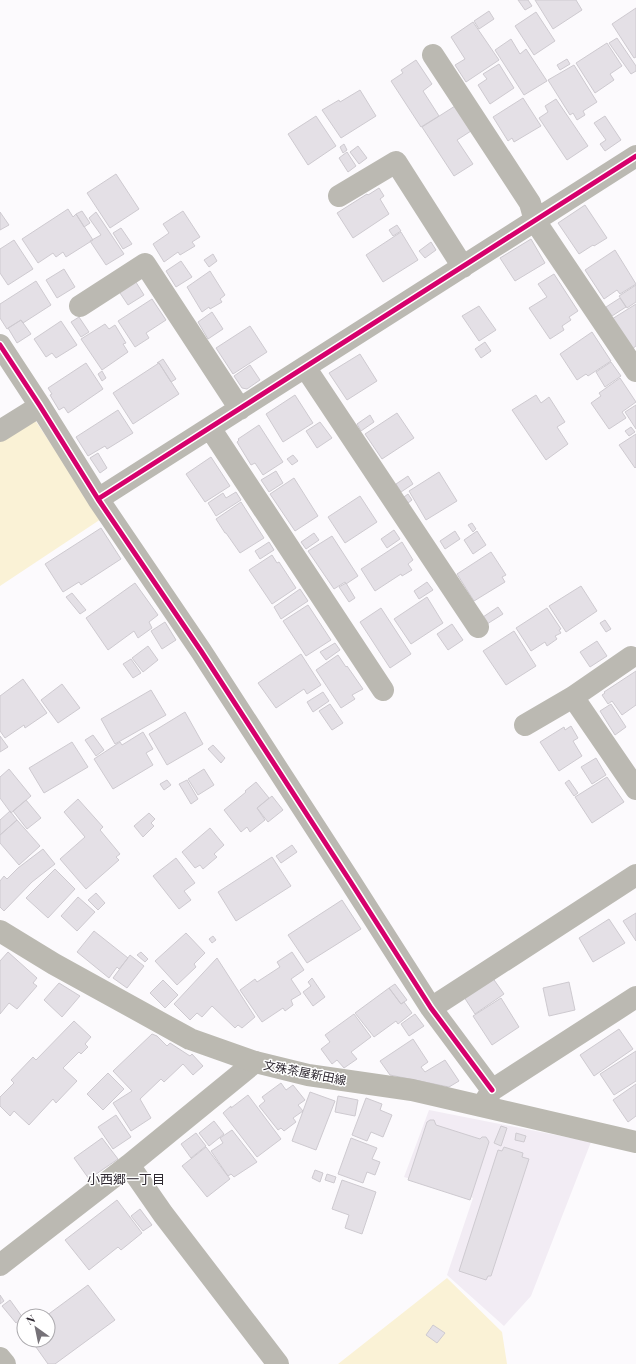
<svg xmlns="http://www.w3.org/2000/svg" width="636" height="1364" viewBox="0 0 636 1364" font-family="'Playfair Display','Noto Sans JP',serif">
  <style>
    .built { fill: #f2ecf4 }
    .green { fill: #faf2d6 }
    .building { fill: #e4e0e6; stroke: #cecad0 }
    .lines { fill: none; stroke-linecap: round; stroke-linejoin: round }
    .street { stroke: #bbb9b2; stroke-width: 22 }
    .secondary { stroke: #bbb9b1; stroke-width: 22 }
    .cycleway-casing { stroke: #fff; stroke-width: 8 }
    .cycleway { stroke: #d6006c; stroke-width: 5 }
    .labels { text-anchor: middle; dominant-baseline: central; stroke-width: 3; stroke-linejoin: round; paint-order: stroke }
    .street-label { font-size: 12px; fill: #2e2831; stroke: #fff }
    .neighbourhood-label { font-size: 13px; fill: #2e2831; stroke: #fff }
  </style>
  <rect width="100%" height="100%" fill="#fcfafd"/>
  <path class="built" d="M429,1110L591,1142L531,1296L504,1326L447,1275L473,1198L404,1177Z"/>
  <path class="green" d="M33,417L101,519L0,586V438Z
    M447,1278L502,1332L507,1364H338Z"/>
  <path class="building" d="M518,0H528L532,6L525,10Z
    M535,0H576L582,10L553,29Z
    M636,8V57L634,58L612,24Z
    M489,11L494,19L479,29L474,21Z
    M536,12L555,41L534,55L515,26Z
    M473,22L499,60L466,82L455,65L465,59L451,37Z
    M617,38L636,66V71L631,74L609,43Z
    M511,39L520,54L526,49L547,81L524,95L495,50Z
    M607,43L622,66L610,74L614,80L595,93L576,63Z
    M567,59L570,64L560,70L557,65Z
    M416,60L432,84L423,91L439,116L421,127L391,81L403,73L401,70Z
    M499,64L514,88L490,104L478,85L487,79L483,74Z
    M574,65L597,102L583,111L585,115L577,120L573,113L570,115L548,80Z
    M360,90L376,116L341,138L322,110L339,100L340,102Z
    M523,98L541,126L514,142L512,138L508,141L493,117Z
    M556,99L588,146L567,160L539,118L548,112L545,106Z
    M455,106L471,131L457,140L473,164L454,176L422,127Z
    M316,116L336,146L308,165L288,134Z
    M605,116L621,140L605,151L600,144L606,140L594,123Z
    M344,144L347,150L343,153L340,147Z
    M358,146L367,158L359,164L350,152Z
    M347,152L356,166L348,172L339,158Z
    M116,174L139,209L110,228L87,193Z
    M379,188L384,196L380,199L389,214L353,238L337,213L367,194L368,195Z
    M585,205L607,238L594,246L593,245L579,254L558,223Z
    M68,209L73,217L76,214L93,240L66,257L63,252L56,257L53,253L38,263L22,239Z
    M82,211L90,223L84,227L76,214Z
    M183,211L200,237L192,242L195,246L180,255L178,252L164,262L153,244L169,233L163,224Z
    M0,212L9,225L0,230Z
    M96,212L124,254L106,265L90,241L101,235L89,218Z
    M397,225L401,231L393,236L389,230Z
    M121,228L132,244L123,249L113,233Z
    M401,232L418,260L383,282L366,255Z
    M531,239L545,263L515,281L500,258Z
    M14,240L33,269L8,285L0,273V249Z
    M431,242L436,250L425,258L419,251Z
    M615,250L636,284L620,294L617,290L604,299L585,270Z
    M213,254L217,261L209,267L204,260Z
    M181,261L192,277L176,287L166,271Z
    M64,269L75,287L57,298L46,280Z
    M210,271L225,295L220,299L222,302L210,309L209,307L202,312L187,287Z
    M554,274L578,311L569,317L571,320L562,326L564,330L550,339L529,308L547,297L538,284Z
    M134,279L144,295L128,305L118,290Z
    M36,281L51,305L23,323L21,320L7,329L0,318V304Z
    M636,285V302L627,308L619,296Z
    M620,298L626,307L612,316L606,307Z
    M152,299L166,320L146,333L149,338L135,347L118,321Z
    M636,304V346L632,349L612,319Z
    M479,306L496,330L479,341L462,316Z
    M212,312L223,329L208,339L198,322Z
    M79,317L89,332L81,337L71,322Z
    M21,320L31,334L17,343L8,328Z
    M61,321L77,345L56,358L52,353L46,357L34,339Z
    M105,324L109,329L115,325L126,343L123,344L128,352L102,370L81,339Z
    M250,326L267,352L233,374L216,348Z
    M592,332L611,361L588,376L586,374L577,380L560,354Z
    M485,342L491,351L481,358L475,349Z
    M360,354L377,381L347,400L329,373Z
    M163,359L176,379L171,382L159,363H157Z
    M611,362L621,376L605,387L596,372Z
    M86,363L103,389L68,413L64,407L59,410L50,395L52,394L48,388Z
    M159,363L179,394L133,424L113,393Z
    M250,365L260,380L247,389L242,388L234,376Z
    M102,371L106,378L102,381L98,374Z
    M620,378L636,402L622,412L626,418L609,429L591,403L601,396L599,393Z
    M295,395L313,423L283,442L266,414Z
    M536,395L541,403L549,397L565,422L557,427L568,444L546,460L512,410Z
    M636,405V429L625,412Z
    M118,410L133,433L107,449L105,446L88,456L76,437Z
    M397,413L414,438L382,459L365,434Z
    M370,415L374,422L361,431L357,424Z
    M320,422L332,438L317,448L306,431Z
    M259,425L283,462L263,475L255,463L251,465L237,442L239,440L238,439Z
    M631,427L635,432L629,436L625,431Z
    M636,434V467L635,468L619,445Z
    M98,453L107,468L100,473L90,458Z
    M293,455L298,461L292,465L287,459Z
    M211,457L230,486L205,502L186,474Z
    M276,471L283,483L269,492L261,480Z
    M439,472L457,501L426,520L409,491Z
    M408,476L413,484L401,492L396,484Z
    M294,478L318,516L295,531L270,494Z
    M236,492L241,500L216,516L208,503L223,493L226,498Z
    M408,494L412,500L408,503L404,497Z
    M360,496L377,522L345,543L328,517Z
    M241,502L264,538L240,553L226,533H225L216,519Z
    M472,523L476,529L473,532L468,525Z
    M101,528L121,559L81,585L79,582L63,592L45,564Z
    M394,530L400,539L387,548L381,539Z
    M455,531L460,539L445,549L440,541Z
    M477,531L486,545L473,554L464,540Z
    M314,533L319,540L306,549L301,542Z
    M332,536L358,576L346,584L345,582L334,589L308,551Z
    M269,542L274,550L260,559L255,551Z
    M402,542L413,560L408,564L412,570L402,576L401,574L375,591L361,569Z
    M491,552L506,575L502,577L505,582L474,601L457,574Z
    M272,555L277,563L279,562L296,588L272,604L249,570Z
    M427,582L433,590L419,599L414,591Z
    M135,583L158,615L149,622L152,628L138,638L134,631L108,650L86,618Z
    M346,583L355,598L349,602L339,587Z
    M581,586L597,611L566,632L549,606Z
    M300,589L308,601L281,619L274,607Z
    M72,593L86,610L80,614L66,597Z
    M427,597L443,623L411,644L394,619Z
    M308,605L331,640L306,656L283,621Z
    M498,607L503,614L487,624L483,617Z
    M381,608L411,654L390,668L360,622Z
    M547,608L561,629L559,630L561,633L555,636L557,639L547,646L545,642L531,651L516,628Z
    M605,620L611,629L606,632L600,623Z
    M165,622L176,640L162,649L151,631Z
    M452,624L463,640L448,650L437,634Z
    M514,631L536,666L506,685L483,651Z
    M597,641L607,656L590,667L580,652Z
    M335,643L340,650L326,660L320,652Z
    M148,646L158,660L143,672L132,658Z
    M301,654L321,685L307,694L304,689L276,708L258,683Z
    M338,655L346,667L347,666L363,689L352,695L355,699L341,708L316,670Z
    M131,659L141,673L133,678L123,664Z
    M636,671V705L622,715L612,701L608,704L602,695L605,693L604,692Z
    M23,679L47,713L25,728L24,725L5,738L0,731V696Z
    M62,684L80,708L58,723L41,700Z
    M151,690L166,715L115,744L101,719Z
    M323,692L329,701L313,712L307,702Z
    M330,704L343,723L332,730L319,711Z
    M611,704L626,727L615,735L600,711Z
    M185,712L203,744L167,765L149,734Z
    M571,726L578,738L573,741L582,756L559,771L540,742L564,727L565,730Z
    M143,732L153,749L146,753L153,765L113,789L94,759L120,742L122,745Z
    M93,735L104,750L96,756L85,740Z
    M0,736L8,747L0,752Z
    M72,742L88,767L44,793L29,768Z
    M213,745L225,758L221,763L208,749Z
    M596,758L606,775L592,784L581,767Z
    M9,769L31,796L11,813L0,798V777Z
    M204,769L214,785L198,795L188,779Z
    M607,777L624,802L592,823L575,797Z
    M167,780L171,785L164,790L160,784Z
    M187,780L198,799L191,804L179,784Z
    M569,780L578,793L574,796L565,783Z
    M256,782L269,798L257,808L265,820L250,832L247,827L241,832L224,810L246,792L245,791Z
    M272,796L283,810L268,822L257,808Z
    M78,799L103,827L100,830L120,854L116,857L119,860L86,889L60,859L85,837L64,812Z
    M26,800L41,818L27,829L13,811Z
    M10,811L17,820L0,835V820Z
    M149,813L155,819L151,823L154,826L143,837L134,826Z
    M17,820L40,846L19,865L0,843V835Z
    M210,828L224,845L214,854L217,857L203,869L200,865L195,868L182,852Z
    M292,845L297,852L281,863L276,856Z
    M43,849L55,864L32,882L4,911L0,907V881L4,876L7,879L18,868Z
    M272,857L291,886L236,921L218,892Z
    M176,858L195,883L184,891L191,900L179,909L153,876Z
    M55,869L75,889L48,918L26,898Z
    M96,893L105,903L98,910L88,900Z
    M78,897L95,912L77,931L61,916Z
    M342,900L361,929L307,963L288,935Z
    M636,913V941L623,921Z
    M609,919L625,943L593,962L579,938Z
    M94,931L128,958L119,969L117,967L109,978L77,952Z
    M186,933L205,953L194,964L196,967L177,985L155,961Z
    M213,936L216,940L212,943L209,939Z
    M8,952L37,978L33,983L37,986L17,1009L9,1003L0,1014V961Z
    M141,952L148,959L145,962L137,955Z
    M292,952L304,970L291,979L301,994L291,1000L293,1005L285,1011L283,1008L262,1022L240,990L255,979L257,982L280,967L277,962Z
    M130,955L144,966L127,988L113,978Z
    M217,958L255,1017L242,1028L238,1025L235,1028L212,1006L202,1017L197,1013L190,1020L174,1004Z
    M492,977L504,994L475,1014L464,997Z
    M312,978L325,997L313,1006L303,992L311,986L308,982Z
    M163,980L178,995L165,1008L150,993Z
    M569,982L575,1010L549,1016L543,988Z
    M59,983L80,996L62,1017L44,1000Z
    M395,984L407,1000L401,1004L389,988Z
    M389,988L401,1004L404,1002L412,1013L398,1024L396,1021L374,1037L355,1013Z
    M501,998L519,1027L492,1045L473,1016Z
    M354,1014L371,1037L351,1052L357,1059L344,1068L337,1060L332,1064L321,1049L330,1042L325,1035Z
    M415,1014L424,1026L409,1036L401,1024Z
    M74,1021L91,1037L85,1044L88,1047L81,1054L79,1052L63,1068L77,1081L56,1103L53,1099L29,1125L14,1111L10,1116L0,1106V1097L14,1083L11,1080L33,1057L36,1060Z
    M619,1029L633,1049L594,1076L580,1055Z
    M152,1034L157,1036L167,1046L170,1043L190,1056L192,1054L203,1066L193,1075L183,1064L164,1082L161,1079L140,1099L151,1118L131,1131L113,1103L132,1091L113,1071Z
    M413,1039L428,1062L421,1067L425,1072L445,1060L459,1081L449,1087L390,1075L380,1061Z
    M636,1051V1081L614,1095L600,1074Z
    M108,1073L124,1089L103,1110L87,1094Z
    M281,1083L286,1090L293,1085L305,1100L298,1105L303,1111L293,1118L296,1122L284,1131L281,1128L278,1130L259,1106L265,1101L262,1097Z
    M636,1084V1116L628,1122L613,1100Z
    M310,1092L335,1101L316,1150L292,1141Z
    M248,1095L281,1139L257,1157L223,1113L231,1106V1108Z
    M338,1096L358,1100L355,1116L335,1112Z
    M366,1098L382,1104L380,1110L392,1115L383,1137L371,1132L367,1141L352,1135Z
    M116,1115L131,1137L113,1149L98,1127Z
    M430,1120H434L436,1125L480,1139L482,1137H486L488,1140L489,1142L470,1200L408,1180L427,1122Z
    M214,1121L224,1134L209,1146L199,1133Z
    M501,1126L507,1128L501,1146L494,1143Z
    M232,1130L257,1162L234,1177L231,1174L228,1176L211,1151L223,1143L220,1138Z
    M196,1133L206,1146L191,1158L181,1144Z
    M516,1133L526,1136L524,1142L515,1140Z
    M102,1138L118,1159L89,1179L74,1158Z
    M351,1138L377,1148L372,1159L380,1162L375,1175L367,1172L363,1183L338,1174Z
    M206,1147L230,1179L207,1197L182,1166Z
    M504,1147L523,1153L522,1157L529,1159L491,1276H488L486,1280L459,1271L498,1150L502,1151Z
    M315,1170L323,1173L320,1182L312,1178Z
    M327,1174L336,1177L334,1183L325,1180Z
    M342,1180L376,1192L362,1234L345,1228L349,1215L332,1209Z
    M117,1200L142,1233L121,1250L118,1247L89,1270L65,1240Z
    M140,1209L152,1225L143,1231L131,1216Z
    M88,1285L115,1320L55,1364H48L31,1340H48V1316H46Z
    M0,1295L4,1301L0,1304Z
    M10,1300L23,1318L16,1323L2,1306Z
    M433,1325L445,1333L437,1343L426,1335Z"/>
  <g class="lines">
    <path class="street" d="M433,55L530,203L535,221L636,371
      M339,196L396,162L463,267
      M80,306L145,264L240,409
      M0,345L40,406L98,499L201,651L350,881L431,1008L492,1090
      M305,367L478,627
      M210,428L383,690
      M0,431L40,406
      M98,499L636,156
      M573,697L636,789
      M525,725L573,697L631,657
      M431,1008L636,875
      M484,1103L492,1090L636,997
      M129,1165L163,1214L278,1364
      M0,1265L129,1165L255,1062
      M0,1358L5,1364"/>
    <path class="secondary" d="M0,931L54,964L190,1039L255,1062L308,1075L412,1090L636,1142"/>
    <defs>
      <path id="cycleway" d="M0,345L40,406L98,499L201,651L350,881L431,1008L492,1090
        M98,499L636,156"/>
    </defs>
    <use href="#cycleway" class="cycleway-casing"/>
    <use href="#cycleway" class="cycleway"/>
  </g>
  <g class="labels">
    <g class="street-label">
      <text transform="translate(305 1072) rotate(11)">文殊茶屋新田線</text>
    </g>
    <g class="neighbourhood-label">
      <text x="126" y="1178">小西郷一丁目</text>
    </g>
  </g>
  <g transform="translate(36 1328) rotate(327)"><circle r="19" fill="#ffffff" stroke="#aba9ad"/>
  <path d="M0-3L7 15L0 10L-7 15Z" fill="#767278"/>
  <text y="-6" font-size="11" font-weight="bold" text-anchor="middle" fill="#2e2831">N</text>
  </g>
</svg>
